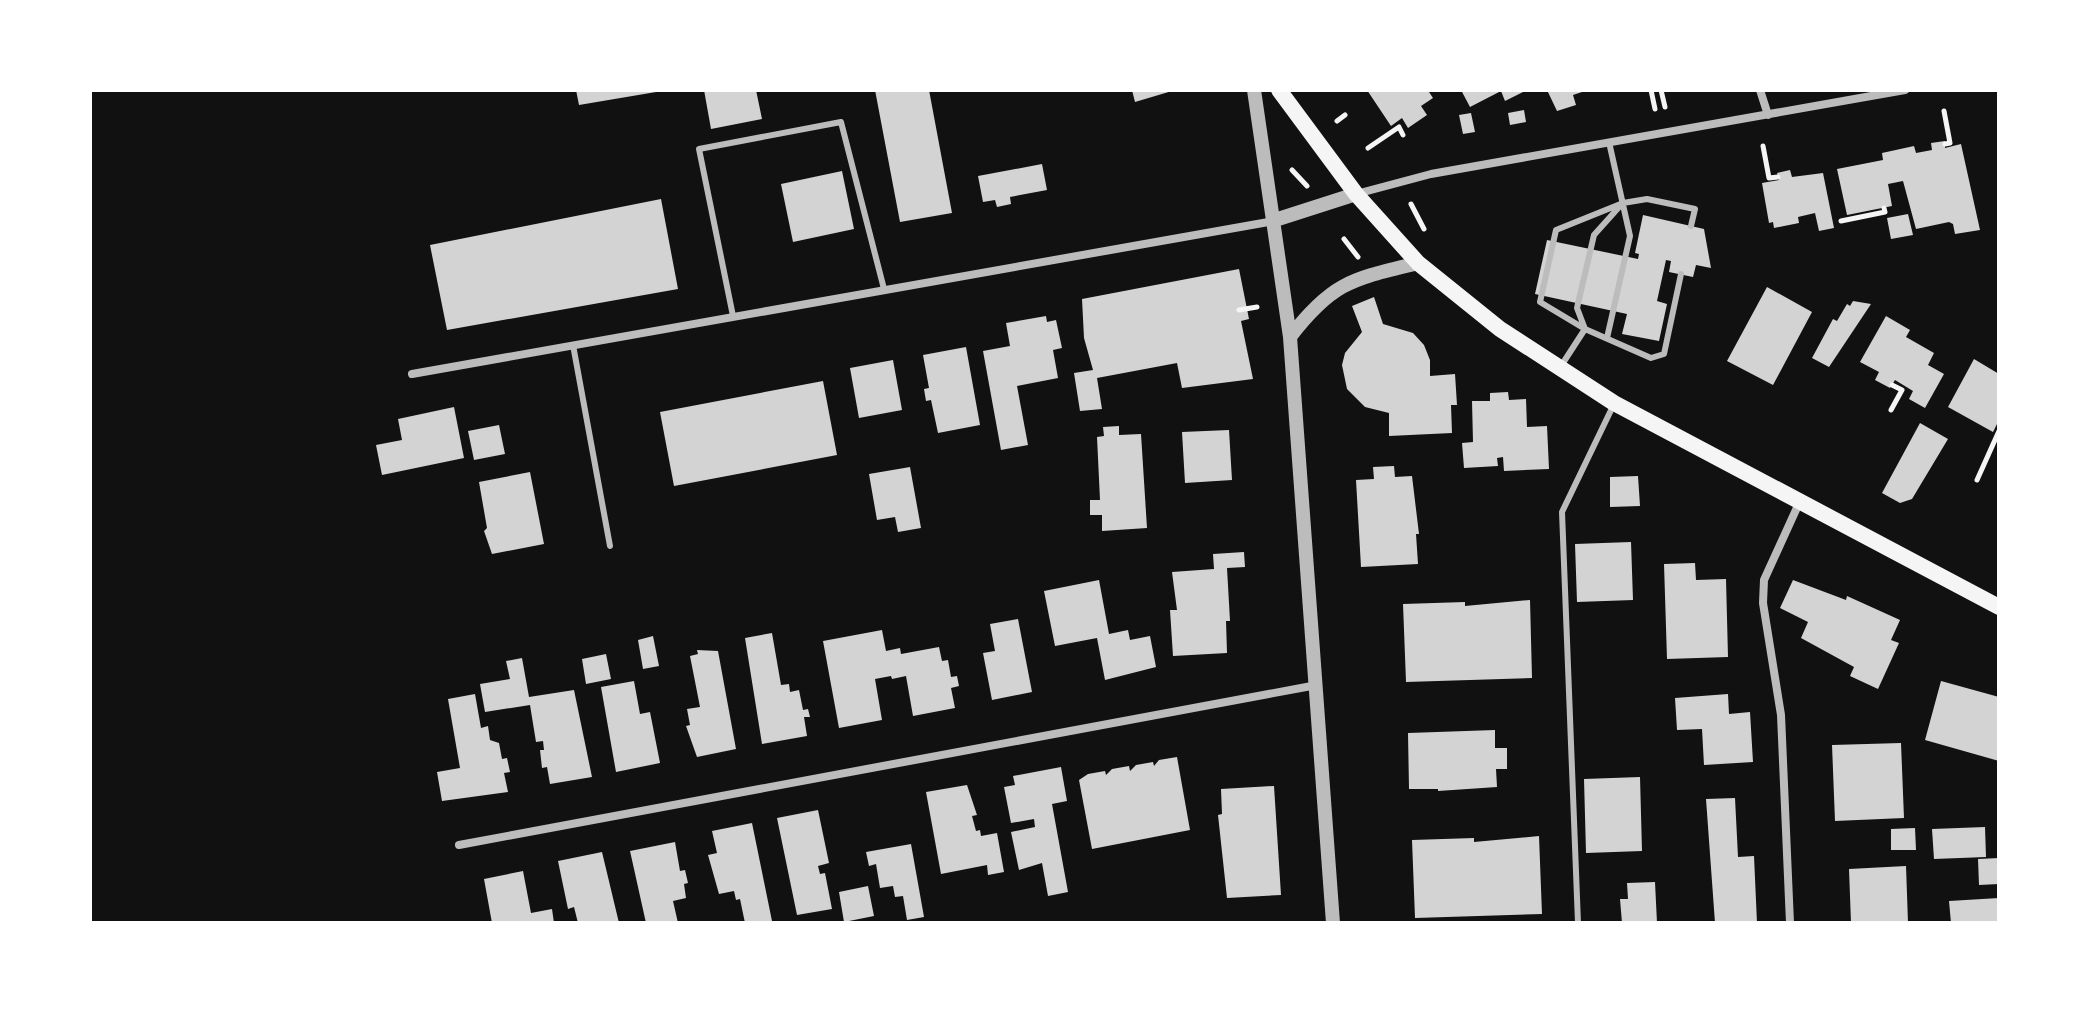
<svg xmlns="http://www.w3.org/2000/svg" width="2089" height="1013" viewBox="0 0 2089 1013" font-family="'Roboto Condensed',sans-serif">
  <style>
    .building { fill: #d3d3d3 }
    .lines { fill: none; stroke-linecap: round; stroke-linejoin: round }
    .path { stroke: #f5f5f5; stroke-width: 5 }
    .service { stroke: #bcbcbc; stroke-width: 6 }
    .minor { stroke: #bcbcbc; stroke-width: 8 }
    .tertiary { stroke: #bcbcbc; stroke-width: 14 }
    .secondary { stroke: #f5f5f5; stroke-width: 16 }
  </style>
  <rect width="100%" height="100%" fill="#111"/>
  <path class="building" d="M576,90H661L662,91L579,105Z
    M704,90H756L762,119L711,129Z
    M875,90H929L952,213L900,222Z
    M1132,90H1172V91L1135,102Z
    M1367,90H1432L1429,92L1433,98L1421,106L1427,115L1408,128L1402,118L1391,126Z
    M1461,90H1527L1505,101L1501,91L1470,107Z
    M1547,90H1581L1582,92L1573,95L1576,105L1557,111Z
    M1524,110L1526,122L1510,125L1508,113Z
    M1471,113L1475,132L1463,134L1459,115Z
    M1945,141V148L1961,144L1980,230L1955,234L1953,224L1949,222L1916,229L1903,181L1888,184L1892,206L1847,215L1837,169L1883,160L1882,153L1914,146L1916,153L1932,150L1931,143Z
    M1042,164L1047,190L1010,197L1011,204L997,207L995,200L983,202L978,176Z
    M1790,170L1792,177L1823,173L1834,228L1819,231L1815,213L1798,217L1799,223L1774,228L1773,222L1769,223L1762,183L1779,180L1777,173Z
    M842,171L854,229L793,242L781,184Z
    M661,199L678,289L447,330L430,245Z
    M1908,214L1913,235L1891,239L1887,218Z
    M1643,215L1704,229L1711,268L1696,265L1693,277L1669,272L1671,261L1666,260L1657,301L1667,304L1659,341L1622,334L1627,314L1535,294L1547,240L1638,259L1639,254L1635,253Z
    M1239,269L1249,319L1241,321L1253,379L1182,388L1177,363L1097,378L1102,409L1080,411L1074,373L1093,370L1084,338L1082,299Z
    M1767,287L1812,312L1773,385L1727,361Z
    M1374,297L1383,324L1413,333L1424,345L1430,360V376L1455,374L1457,405H1451L1452,433L1389,436V413L1365,407L1347,389L1342,365L1345,353L1362,332L1352,306Z
    M1853,301L1871,304L1829,367L1812,358L1833,319L1837,321L1847,304L1850,306Z
    M1046,316L1047,322L1056,320L1062,348L1053,350L1058,378L1017,386L1028,445L1001,450L983,351L1010,346L1006,323Z
    M1886,316L1910,330L1906,337L1934,353L1928,365L1944,374L1925,408L1909,399L1913,391L1895,380L1890,388L1875,380L1879,372L1860,362Z
    M966,347L980,425L938,433L931,400L926,401L924,389L929,388L923,355Z
    M1974,359L1999,374V420L1993,432L1948,407Z
    M893,360L902,410L859,418L850,368Z
    M823,381L837,455L674,486L660,412Z
    M1508,392L1509,400L1526,399L1527,427L1547,426L1549,469L1504,471L1503,457L1497,458L1498,466L1464,468L1462,443L1473,442L1472,401H1490V393Z
    M454,407L464,458L382,475L376,445L402,440L398,419Z
    M1920,423L1948,439L1912,499L1900,503L1882,493Z
    M499,425L505,454L474,460L468,431Z
    M1119,426V435L1141,434L1147,528L1102,531V515H1090V500H1100L1097,437L1104,436L1103,427Z
    M1229,430L1232,480L1185,483L1182,432Z
    M1394,466L1395,477L1412,476L1419,534H1416L1418,564L1361,567L1356,480L1374,479L1373,467Z
    M910,467L921,528L898,532L895,517L877,520L869,474Z
    M530,472L544,544L492,554L484,531L487,528L479,482Z
    M1638,476L1640,506L1610,507V477Z
    M1631,542L1633,600L1577,602L1575,544Z
    M1244,552L1245,567L1227,568L1230,621H1226L1227,653L1173,656L1170,610H1177L1172,572L1214,569L1213,554Z
    M1695,563L1696,580L1726,579L1728,657L1667,659L1664,564Z
    M1099,580L1109,634L1128,630L1130,640L1150,636L1156,667L1105,680L1097,638L1055,646L1044,591Z
    M1793,580L1846,600L1847,596L1900,620L1891,640L1899,643L1878,689L1850,676L1854,667L1801,638L1808,622L1780,608Z
    M1530,600L1532,678L1406,682L1403,604L1465,602V606Z
    M1018,619L1032,692L992,700L983,653L995,651L990,624Z
    M882,630L886,651L900,648L901,654L939,647L942,661L948,660L951,677L957,676L959,686L951,688L955,708L913,716L906,676L892,679L891,676L875,679L882,720L839,728L823,641Z
    M772,633L781,685L789,684L790,692L799,690L803,710L808,709L810,717H804L807,736L762,744L745,638Z
    M653,636L659,666L643,669L638,640Z
    M697,650L718,651L736,749L697,757L686,726L690,725L687,709L700,707L690,656L698,654Z
    M606,654L611,679L586,684L582,659Z
    M522,658L529,697L574,690L592,777L550,784L547,767L542,768L540,750H544L543,741L536,742L530,705L485,712L480,684L510,679L506,661Z
    M634,681L640,714L650,712L660,763L616,772L601,687Z
    M1941,681L1999,697V761L1925,740Z
    M475,694L481,728L488,726L490,740L499,743L502,759L507,758L510,772L504,773L508,792L442,801L437,772L460,768L448,699Z
    M1728,694L1729,714L1750,712L1753,762L1704,765L1702,729L1677,730L1675,698Z
    M1495,730V748H1507V769H1496L1497,787L1438,791V789H1409L1408,733Z
    M1901,743L1904,818L1835,821L1832,745Z
    M1177,757L1190,830L1092,849L1079,780L1088,774L1105,771L1106,775L1112,769L1129,766L1130,771L1136,765L1153,762L1154,766L1159,760Z
    M1061,767L1067,801L1052,804L1068,892L1048,896L1042,863L1019,870L1011,832L1035,827L1034,819L1011,823L1004,787L1015,785L1013,776Z
    M1640,777L1642,851L1586,853L1584,779Z
    M967,785L977,815L972,816L976,831L980,830L981,836L997,833L1004,872L988,875L987,865L941,874L926,792Z
    M1274,786L1281,895L1227,898L1218,815L1222,814L1221,789Z
    M1735,798L1738,857L1754,856L1757,923H1715L1706,799Z
    M818,810L829,863L818,866L820,874L825,873L832,909L797,915L777,818Z
    M752,823L772,921L760,923H745L740,899L736,900L734,891L719,894L708,855L717,853L712,831Z
    M1985,827L1986,857L1934,859L1932,829Z
    M1915,828L1916,850H1891V829Z
    M1539,836L1542,914L1415,918L1412,840L1474,838V842Z
    M675,842L680,871L685,870L688,883L684,884L686,898L673,901L678,923H646L630,851Z
    M911,844L924,917L907,920L903,896L895,897L893,886L880,888L876,864L869,866L866,852Z
    M602,852L619,923H578L574,907L568,909L558,861Z
    M1999,858V884L1979,885L1978,859Z
    M1906,866L1908,923H1851L1849,869Z
    M523,871L531,913L552,909L554,923H492L484,879Z
    M1655,882L1657,923H1622L1620,899H1628L1627,883Z
    M868,886L874,916L844,922L839,892Z
    M1999,898V923H1951L1949,901Z"/>
  <g class="lines">
    <path class="path" d="M1651,90L1655,109
      M1661,90L1665,107
      M1944,111L1950,143L1945,144
      M1337,121L1345,115
      M1763,146L1769,178L1778,177
      M1368,148L1399,127L1403,135
      M1292,170L1307,186
      M1411,204L1424,229
      M1841,221L1885,212L1884,208
      M1344,239L1358,257
      M1239,310L1257,307
      M1891,410L1902,390L1892,385
      M1977,480L1999,431"/>
    <path class="service" d="M733,316L699,149L841,122L884,289
      M1585,329L1540,302L1556,230L1623,203L1647,199L1695,209L1691,226
      M1585,329L1577,308L1594,235L1620,206
      M1607,338L1630,236L1609,142
      M573,345L610,546
      M1561,366L1585,329L1651,358L1664,354L1681,274
      M1578,923L1562,512L1613,406"/>
    <path class="minor" d="M1760,90L1768,115
      M1356,194L1431,174L1905,90
      M412,374L1274,221
      M459,845L1317,685
      M1790,923L1781,715L1763,603L1764,580L1800,501"/>
    <path class="tertiary" d="M1254,90L1290,337L1333,923
      M1275,220L1356,194
      M1290,337C1333,281 1353,279 1418,263"/>
    <path class="secondary" d="M1279,90L1356,194L1418,263L1500,329L1614,403L1999,607"/>
  </g>
  <rect width="2089" height="1013" fill="none" stroke="#ffffff" stroke-width="184"/>
</svg>
